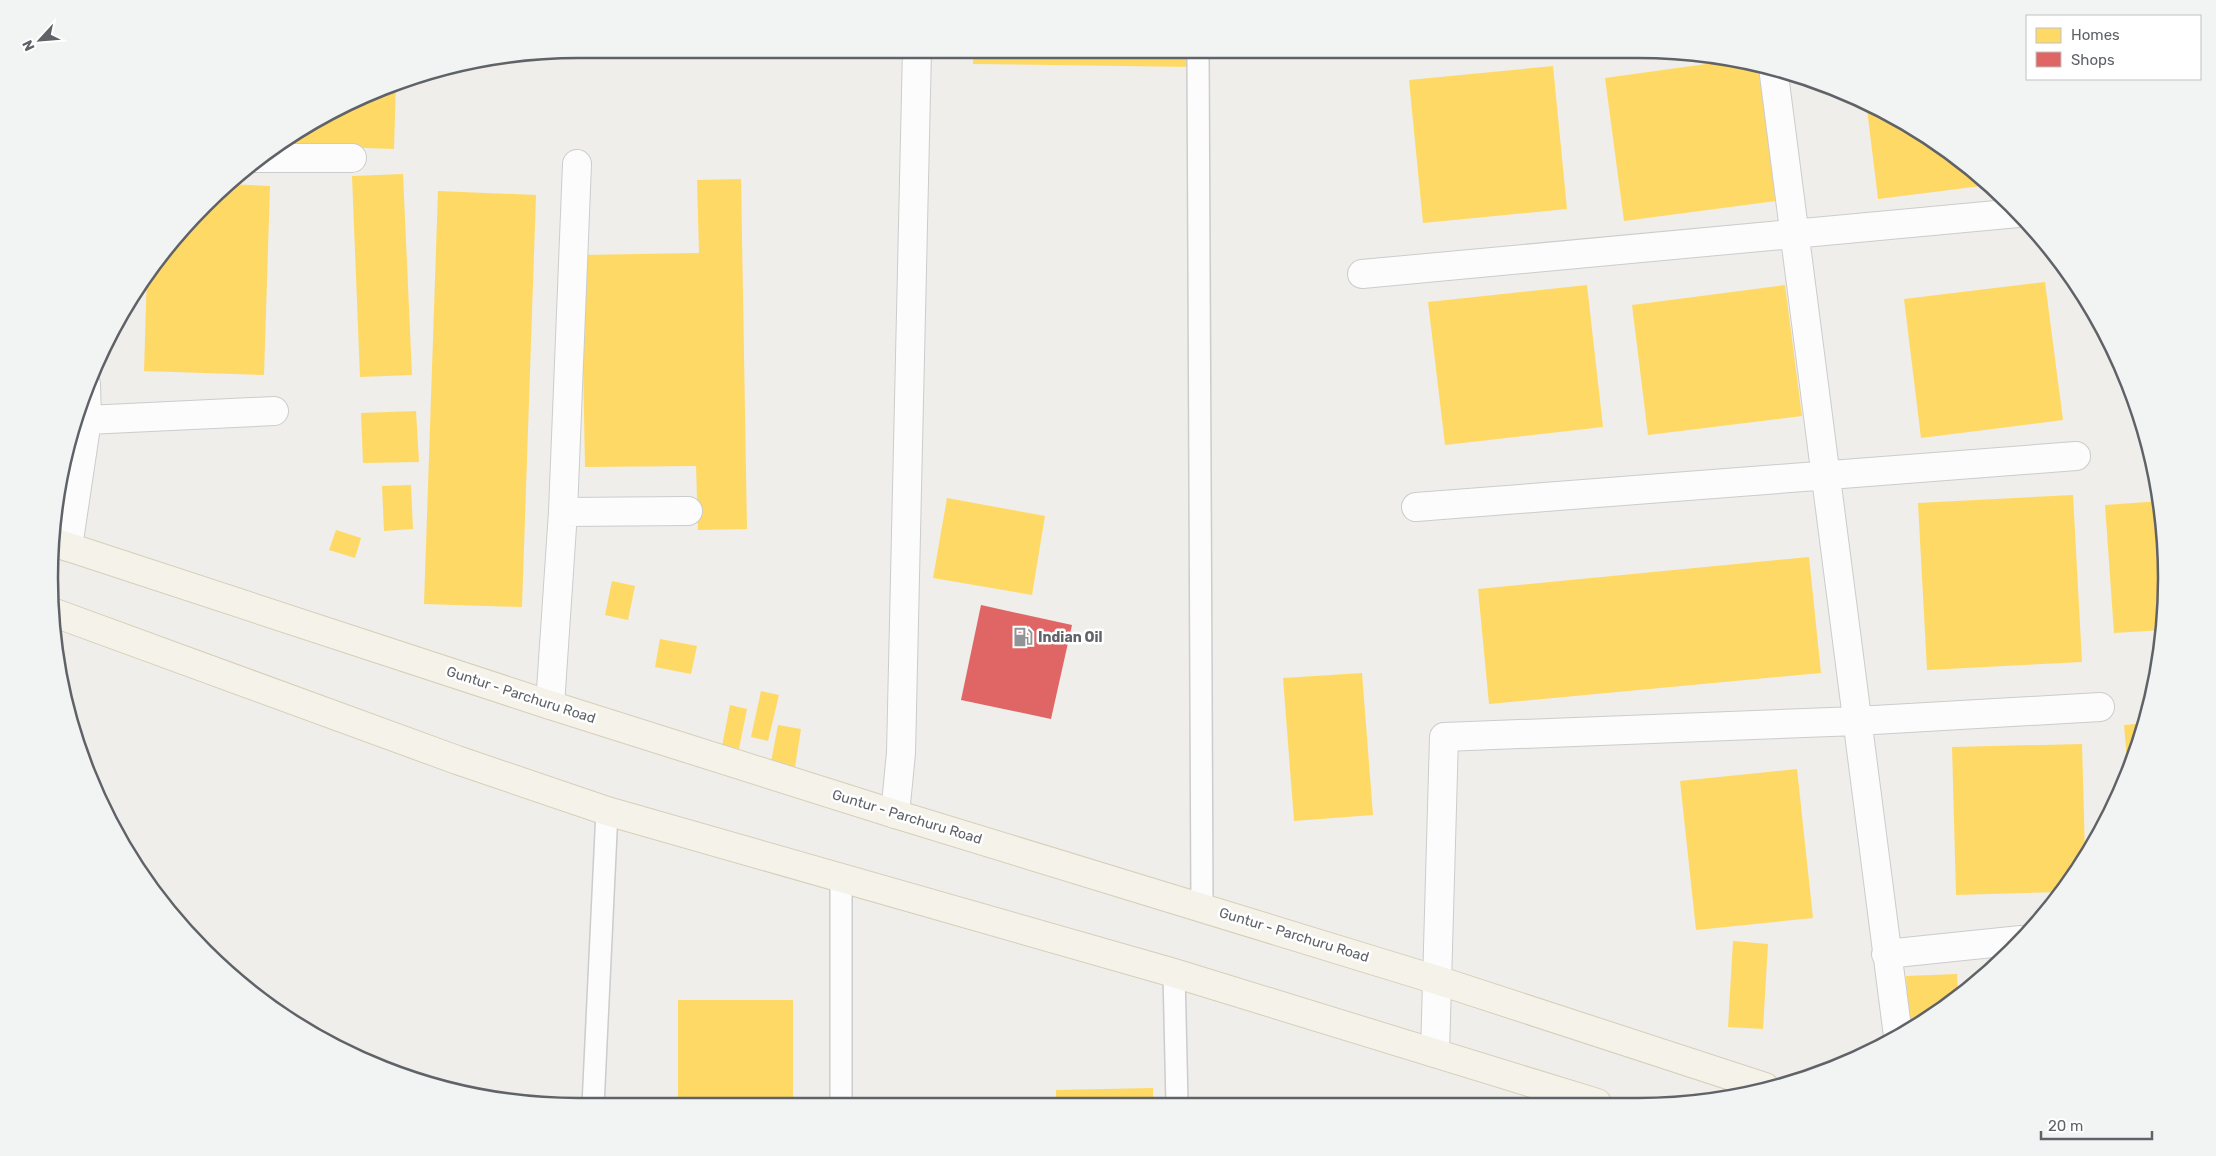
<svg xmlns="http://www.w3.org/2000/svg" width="2216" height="1156" viewBox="0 0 2216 1156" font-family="Rubik,sans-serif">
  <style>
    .homes { fill: #ffd966 }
    .shops { fill: #e06666 }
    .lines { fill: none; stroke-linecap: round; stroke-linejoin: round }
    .service-casing { stroke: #cbcccc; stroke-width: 24 }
    .minor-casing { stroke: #cbcccc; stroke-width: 30 }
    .primary-casing { stroke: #d7ceb8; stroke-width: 30 }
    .service { stroke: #fdfcfc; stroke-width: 21 }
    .minor { stroke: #fdfcfc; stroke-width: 28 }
    .primary { stroke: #f4f2e9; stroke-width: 28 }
    .labels { text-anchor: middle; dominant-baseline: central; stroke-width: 5; stroke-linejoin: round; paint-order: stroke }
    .poi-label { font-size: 14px; font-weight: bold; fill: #5f6368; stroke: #fff; text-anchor: start }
    .street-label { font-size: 14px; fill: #5f6368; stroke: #fff }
    .rim { fill: none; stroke: #5f6368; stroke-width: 2.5 }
  </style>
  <rect width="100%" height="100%" fill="#efeeea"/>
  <path class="homes" d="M973,49H1192V67L973,64Z
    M1735,60L1758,64L1776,201L1624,221L1605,78Z
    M1553,66L1567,209L1423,223L1409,80Z
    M396,82L394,149L276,145L314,120Z
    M1866,101L1960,158L1989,185L1878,199Z
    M403,174L412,375L360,377L352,176Z
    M741,179L747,529L698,530L696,466L585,467L581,255L699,253L697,180Z
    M228,184L270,186L264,375L144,371L147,272L180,229Z
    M438,191L536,195L522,607L424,604Z
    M2045,282L2063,420L1921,438L1904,299Z
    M1587,285L1603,427L1445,445L1428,302Z
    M1785,285L1802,416L1648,435L1632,305Z
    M416,411L419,462L363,463L361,413Z
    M411,485L413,529L384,531L382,486Z
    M2073,495L2082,662L1927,670L1918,503Z
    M947,498L1045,516L1032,595L933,578Z
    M2161,501L2166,613L2163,630L2114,633L2105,505Z
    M336,530L361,538L355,558L329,550Z
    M1809,557L1821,673L1489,704L1478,589Z
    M612,581L635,586L628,620L605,615Z
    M660,639L697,646L691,674L655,667Z
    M1362,673L1373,815L1294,821L1283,678Z
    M761,691L779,695L768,741L751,737Z
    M730,705L747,709L739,749L722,746Z
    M2146,723L2128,772L2124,725Z
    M778,725L801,729L795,767L771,762Z
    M2082,744L2085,853L2059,892L1956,895L1952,747Z
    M1797,769L1813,918L1696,930L1680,781Z
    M1733,941L1768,944L1763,1029L1728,1027Z
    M1957,974L1958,995L1932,1018L1909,1030L1906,976Z
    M678,1000H793V1105L678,1106Z
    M1153,1088V1104L1056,1105V1090Z"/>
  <path class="shops" d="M981,605L1072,625L1051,719L961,700Z"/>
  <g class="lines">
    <defs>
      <path id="service" d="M1198,49L1202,906
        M1174,973L1177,1104
        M841,1105V879
        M593,1106L607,811"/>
      <path id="minor" d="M1773,67L1898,1036
        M255,158H352
        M1362,274L2018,213
        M87,420L274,411
        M1416,507L2076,456
        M563,512L688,511
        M68,547L87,420L86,384
        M550,705L563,512L577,164
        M895,814L901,753L917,49
        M1886,954L2021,940
        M1435,1053L1444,737L1857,721L2100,707"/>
      <path id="primary" d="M50,541L550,705L895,814L1437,980L1765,1087
        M52,612L457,760L607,811L1174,973L1597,1103"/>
    </defs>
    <use href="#service" class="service-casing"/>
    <use href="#minor" class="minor-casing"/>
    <use href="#primary" class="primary-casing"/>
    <use href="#service" class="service"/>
    <use href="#minor" class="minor"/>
    <use href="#primary" class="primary"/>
  </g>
  <defs>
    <symbol id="fuel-bare" viewBox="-9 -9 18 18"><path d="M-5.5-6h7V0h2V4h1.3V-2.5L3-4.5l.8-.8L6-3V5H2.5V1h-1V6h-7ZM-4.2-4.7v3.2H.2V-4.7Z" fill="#919496" stroke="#fff" stroke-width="2.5" paint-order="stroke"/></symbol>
  </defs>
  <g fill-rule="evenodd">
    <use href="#fuel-bare" x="1009" y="623" width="28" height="28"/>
  </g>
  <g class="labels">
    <g class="poi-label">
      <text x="1038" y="637">Indian Oil</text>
    </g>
    <g class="street-label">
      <text transform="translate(521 695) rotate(18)">Guntur - Parchuru Road</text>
      <text transform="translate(907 817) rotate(17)">Guntur - Parchuru Road</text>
      <text transform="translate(1294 935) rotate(17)">Guntur - Parchuru Road</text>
    </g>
  </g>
  <path d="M0 0H2216V1156H0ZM578 58H1638A520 520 0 0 1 2158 578V578A520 520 0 0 1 1638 1098H578A520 520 0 0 1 58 578V578A520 520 0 0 1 578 58Z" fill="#f2f3f3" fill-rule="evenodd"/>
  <path class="rim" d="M578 58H1638A520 520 0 0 1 2158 578V578A520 520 0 0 1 1638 1098H578A520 520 0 0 1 58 578V578A520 520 0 0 1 578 58Z"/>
  <rect x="2026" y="15" width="175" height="65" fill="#ffffff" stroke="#bfc1c3"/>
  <rect x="2036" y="28" width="25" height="15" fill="#ffd966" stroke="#bfc1c3"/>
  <text x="2071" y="40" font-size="15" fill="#5f6368">Homes</text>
  <rect x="2036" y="52" width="25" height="15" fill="#e06666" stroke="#bfc1c3"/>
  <text x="2071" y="65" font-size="15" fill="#5f6368">Shops</text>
  <g transform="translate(40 40) rotate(244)" stroke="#ffffff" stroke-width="4" paint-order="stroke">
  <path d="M0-4L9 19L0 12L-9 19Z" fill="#5f6368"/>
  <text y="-8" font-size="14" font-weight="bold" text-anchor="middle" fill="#5f6368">N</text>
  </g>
  <path d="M2041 1131v8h111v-8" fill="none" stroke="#5f6368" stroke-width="2.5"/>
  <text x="2048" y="1131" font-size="15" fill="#5f6368" stroke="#ffffff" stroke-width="4" paint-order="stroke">20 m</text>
</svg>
